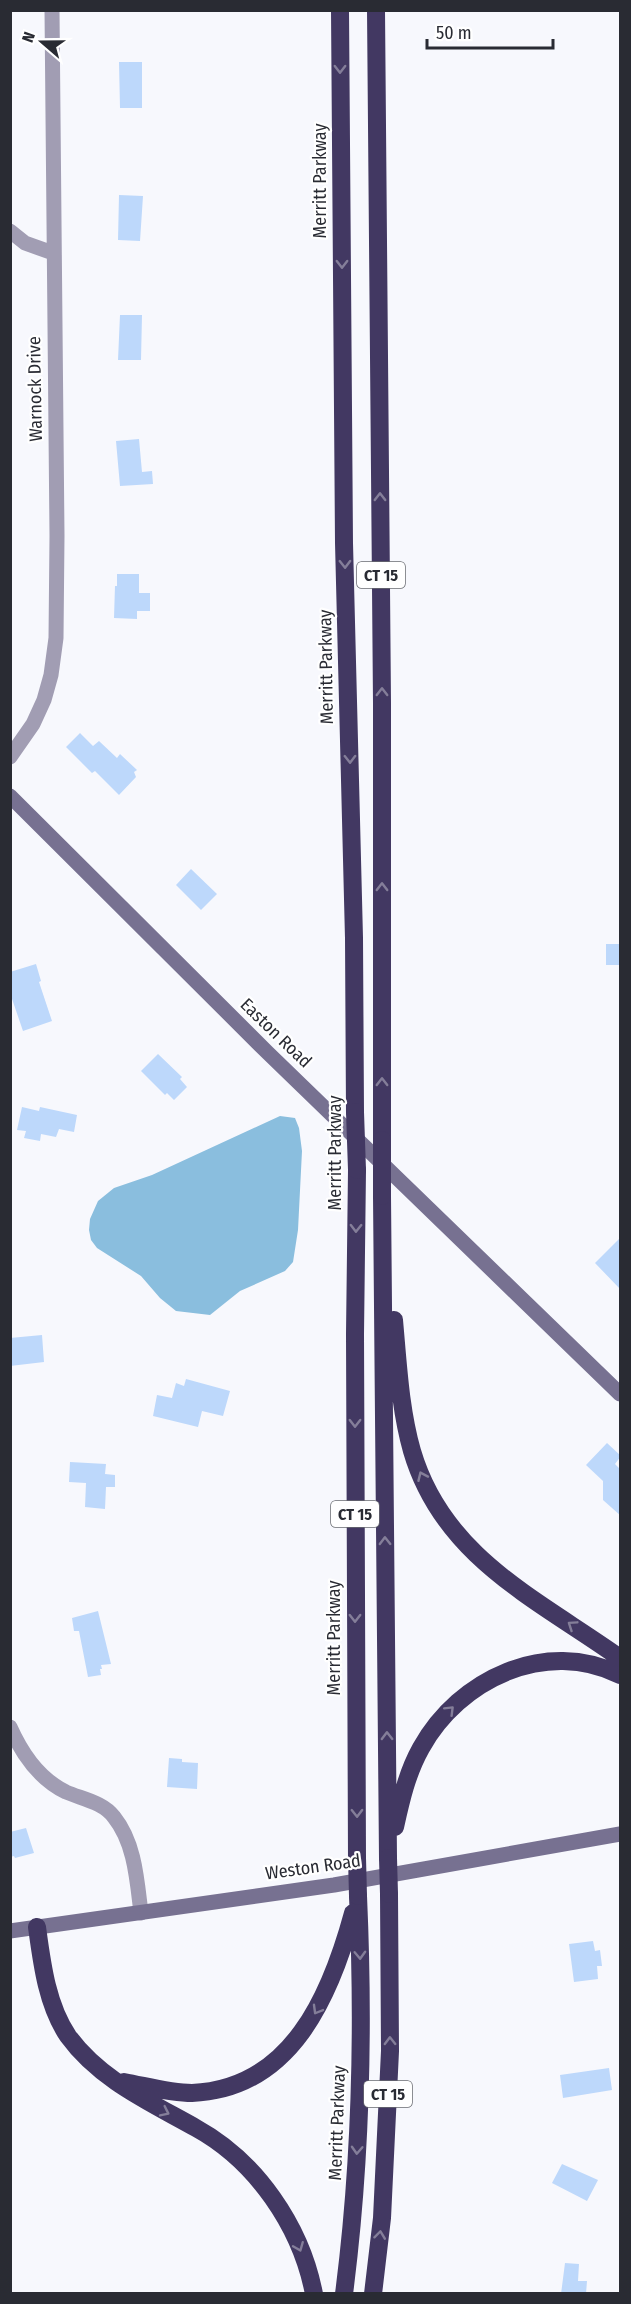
<svg xmlns="http://www.w3.org/2000/svg" width="631" height="2304" viewBox="0 0 631 2304" font-family="'Fira Sans Condensed',sans-serif">
  <style>
    .water { fill: #8abede }
    .building { fill: #bdd8fb }
    .lines { fill: none; stroke-linecap: round; stroke-linejoin: round }
    .street { stroke: #a19db3; stroke-width: 15 }
    .secondary { stroke: #777191; stroke-width: 15 }
    .highway { stroke: #423862; stroke-width: 18 }
    .highway-bridge { stroke: #423862; stroke-width: 18 }
    .oneway { stroke: #847e99 }
    .labels { text-anchor: middle; dominant-baseline: central; stroke-width: 4.5; stroke-linejoin: round; paint-order: stroke }
    .shield { fill: #fff; stroke: #696b70; stroke-width: 1.5 }
    .shield-label { font-size: 16px; font-weight: bold; fill: #292b33 }
    .street-label { font-size: 18px; fill: #292b33; stroke: #fff }
  </style>
  <rect width="100%" height="100%" fill="#f7f8fd"/>
  <path class="water" d="M280,1116L295,1118L299,1128L302,1151L298,1230L293,1262L285,1271L240,1291L210,1315L176,1311L160,1298L141,1276L97,1248L91,1240L89,1230L90,1219L98,1201L114,1188L152,1175Z"/>
  <path class="building" d="M119,62H142V108H120Z
    M119,195L143,196L140,241L118,240Z
    M120,315H142L141,360H118Z
    M139,439L142,472L152,471L153,484L120,486L116,441Z
    M117,574H139V593H150V611H137V619L114,618L115,586H117Z
    M80,733L93,746L99,741L117,758L120,754L137,770L134,772L136,777L119,795L95,771L92,773L66,747Z
    M191,869L217,894L201,910L176,885Z
    M606,944H621V965H606Z
    M36,964L41,981L39,982L52,1021L23,1031L10,993V972Z
    M158,1054L182,1077L180,1079L187,1087L174,1100L167,1093L165,1095L141,1071Z
    M22,1107L39,1111L40,1107L77,1115L74,1132L59,1129L56,1137L41,1134L40,1141L24,1138L26,1131L17,1130Z
    M621,1237V1290L595,1263Z
    M42,1335L44,1362L10,1366V1338Z
    M186,1379L230,1391L223,1416L202,1411L198,1427L153,1416L157,1395L172,1398L176,1383L184,1386Z
    M607,1443L621,1456L615,1464L621,1470V1516L603,1500V1481L586,1465Z
    M70,1462L106,1464L105,1474L115,1475V1487H106L105,1509L85,1507L86,1483L69,1482Z
    M98,1611L111,1664L101,1665L102,1669H100L101,1675L88,1677L79,1631H74L72,1618Z
    M169,1758L182,1759V1762L198,1763L197,1789L167,1787Z
    M26,1828L34,1853L15,1858L14,1856L10,1857V1832Z
    M593,1941L595,1951L600,1950L602,1966H597L598,1979L574,1982L569,1944Z
    M609,2068L612,2090L563,2098L560,2075Z
    M562,2164L598,2180L587,2201L552,2183Z
    M565,2263L579,2264L578,2281H587L586,2294H561Z"/>
  <g class="lines">
    <path class="street" d="M10,231L25,243L53,253
      M10,757L33,724L44,700L51,675L56,638L57,536L52,10
      M10,1727C22,1754 39,1779 66,1792C82,1799 103,1802 114,1817C135,1843 137,1881 141,1913"/>
    <path class="secondary" d="M10,796L268,1053L620,1394
      M10,1931L334,1885L620,1834"/>
    <path class="highway" d="M340,10L344,543L354,938L355,1112
      M376,10L382,703V1140
      M357,1170L355,1334L357,1858
      M382,1196L388,1858
      M394,1320C398,1364 400,1409 412,1451C443,1557 537,1599 620,1658
      M395,1827C401,1800 407,1773 421,1748C459,1679 546,1638 620,1675
      M37,1927C42,1964 47,2005 68,2036C100,2080 150,2102 196,2128C256,2161 301,2226 314,2294
      M124,2082C146,2086 169,2093 192,2093C292,2089 331,1994 353,1913
      M344,2294C361,2162 364,2029 358,1896
      M373,2294L382,2218L390,2051L389,1894"/>
    <path class="highway-bridge" d="M355,1112L357,1170
      M382,1140V1196
      M357,1858L358,1896
      M388,1858L389,1894"/>
  </g>
  <defs><path id="oneway-chevron" d="M-2-3.5L2.5 0L-2 3.5" fill="none" stroke-width="1.6" stroke-linecap="round" stroke-linejoin="round" transform="scale(1.5)"/></defs>
  <g class="oneway">
    <use href="#oneway-chevron" transform="translate(340 69) rotate(90)"/>
    <use href="#oneway-chevron" transform="translate(342 264) rotate(90)"/>
    <use href="#oneway-chevron" transform="translate(380 497) rotate(-90)"/>
    <use href="#oneway-chevron" transform="translate(345 564) rotate(89)"/>
    <use href="#oneway-chevron" transform="translate(382 692) rotate(-90)"/>
    <use href="#oneway-chevron" transform="translate(350 759) rotate(89)"/>
    <use href="#oneway-chevron" transform="translate(382 887) rotate(-90)"/>
    <use href="#oneway-chevron" transform="translate(382 1082) rotate(-90)"/>
    <use href="#oneway-chevron" transform="translate(356 1228) rotate(91)"/>
    <use href="#oneway-chevron" transform="translate(355 1423) rotate(90)"/>
    <use href="#oneway-chevron" transform="translate(422 1476) rotate(-114)"/>
    <use href="#oneway-chevron" transform="translate(385 1541) rotate(-91)"/>
    <use href="#oneway-chevron" transform="translate(355 1618) rotate(90)"/>
    <use href="#oneway-chevron" transform="translate(572 1625) rotate(-146)"/>
    <use href="#oneway-chevron" transform="translate(450 1710) rotate(-45)"/>
    <use href="#oneway-chevron" transform="translate(387 1736) rotate(-91)"/>
    <use href="#oneway-chevron" transform="translate(357 1813) rotate(89)"/>
    <use href="#oneway-chevron" transform="translate(360 1955) rotate(88)"/>
    <use href="#oneway-chevron" transform="translate(317 2010) rotate(120)"/>
    <use href="#oneway-chevron" transform="translate(390 2041) rotate(-91)"/>
    <use href="#oneway-chevron" transform="translate(165 2112) rotate(26)"/>
    <use href="#oneway-chevron" transform="translate(357 2150) rotate(93)"/>
    <use href="#oneway-chevron" transform="translate(380 2235) rotate(-83)"/>
    <use href="#oneway-chevron" transform="translate(299 2247) rotate(68)"/>
  </g>
  <g class="labels">
    <g class="shield">
      <rect x="357" y="562" width="48" height="26" rx="4.5"/>
      <rect x="331" y="1501" width="48" height="26" rx="4.5"/>
      <rect x="364" y="2081" width="48" height="26" rx="4.5"/>
    </g>
    <g class="shield-label">
      <text x="381" y="575">CT 15</text>
      <text x="355" y="1514">CT 15</text>
      <text x="388" y="2094">CT 15</text>
    </g>
    <g class="street-label">
      <text transform="translate(320 181) rotate(-90)">Merritt Parkway</text>
      <text transform="translate(35 389) rotate(-91)">Warnock Drive</text>
      <text transform="translate(326 667) rotate(-91)">Merritt Parkway</text>
      <text transform="translate(276 1033) rotate(44)">Easton Road</text>
      <text transform="translate(335 1153) rotate(-90)">Merritt Parkway</text>
      <text transform="translate(334 1638) rotate(-90)">Merritt Parkway</text>
      <text transform="translate(313 1867) rotate(-8)">Weston Road</text>
      <text transform="translate(337 2123) rotate(-88)">Merritt Parkway</text>
    </g>
  </g>
  <rect width="631" height="2304" fill="none" stroke="#292b33" stroke-width="24"/>
  <g transform="translate(42 42) rotate(290)" stroke="#ffffff" stroke-width="4.5" paint-order="stroke">
  <path d="M0-4.5L10 22L0 15L-10 22Z" fill="#292b33"/>
  <text y="-9" font-size="16" font-weight="bold" text-anchor="middle" fill="#292b33">N</text>
  </g>
  <path d="M427 39v9h126v-9" fill="none" stroke="#292b33" stroke-width="3"/>
  <text x="436" y="39" font-size="18" fill="#292b33" stroke="#ffffff" stroke-width="4.5" paint-order="stroke">50 m</text>
</svg>
